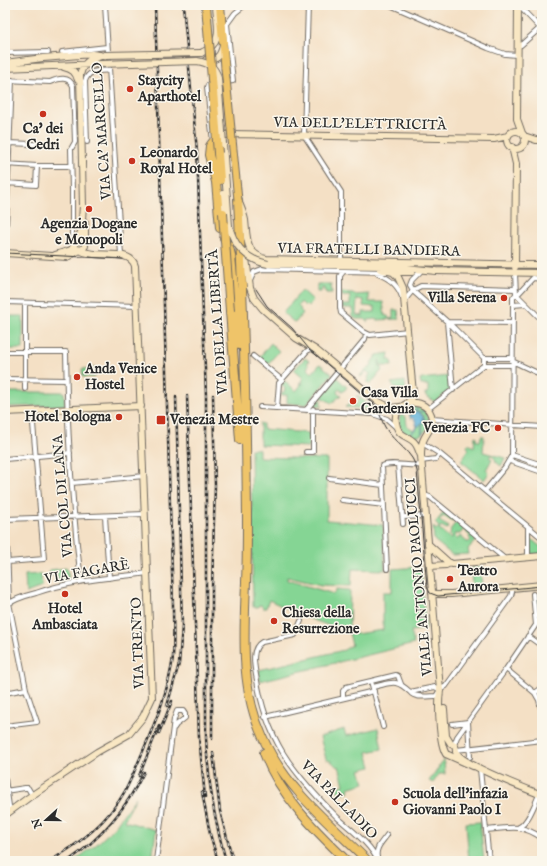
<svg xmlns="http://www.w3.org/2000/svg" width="547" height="866" viewBox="0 0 547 866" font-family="'IM FELL English',serif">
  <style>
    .green { fill: #85d594; stroke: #588060; fill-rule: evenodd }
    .water { fill: #61b5dd; stroke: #467084 }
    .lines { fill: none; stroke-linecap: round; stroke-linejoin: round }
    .street-casing { stroke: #716a61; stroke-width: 6 }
    .secondary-casing { stroke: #716a61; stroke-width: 8 }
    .primary-casing { stroke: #716a61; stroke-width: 9 }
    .highway-casing { stroke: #716a61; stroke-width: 10 }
    .street { stroke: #fff; stroke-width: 4 }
    .secondary { stroke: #f9e7c3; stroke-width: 6 }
    .primary { stroke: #efc469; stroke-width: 7 }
    .highway { stroke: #efc469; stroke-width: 8 }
    .tram { stroke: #2b2b2b; stroke-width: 1 }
    .rail-casing { stroke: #2b2b2b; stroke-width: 2.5 }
    .rail { stroke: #fbf7ec; stroke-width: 1; stroke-dasharray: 3; stroke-linecap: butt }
    .secondary-bridge-casing { stroke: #716a61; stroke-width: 8; stroke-linecap: butt }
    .primary-bridge-casing { stroke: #716a61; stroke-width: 9; stroke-linecap: butt }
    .highway-bridge-casing { stroke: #716a61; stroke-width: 10; stroke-linecap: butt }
    .secondary-bridge { stroke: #f9e7c3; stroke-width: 6 }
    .primary-bridge { stroke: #efc469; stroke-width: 7 }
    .highway-bridge { stroke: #efc469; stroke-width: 8 }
    .poi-dot { fill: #c8321e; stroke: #fbf7ec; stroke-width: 1.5 }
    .labels { text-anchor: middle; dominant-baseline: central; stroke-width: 3; stroke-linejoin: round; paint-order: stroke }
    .poi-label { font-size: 14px; font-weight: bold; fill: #2b2b2b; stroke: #fbf7ec; text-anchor: start }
    .street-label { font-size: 14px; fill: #2b2b2b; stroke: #fbf7ec }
  </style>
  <rect width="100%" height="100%" fill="#fbf7ec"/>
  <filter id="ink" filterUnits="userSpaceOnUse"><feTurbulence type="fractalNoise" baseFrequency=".025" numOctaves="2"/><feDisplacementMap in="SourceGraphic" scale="8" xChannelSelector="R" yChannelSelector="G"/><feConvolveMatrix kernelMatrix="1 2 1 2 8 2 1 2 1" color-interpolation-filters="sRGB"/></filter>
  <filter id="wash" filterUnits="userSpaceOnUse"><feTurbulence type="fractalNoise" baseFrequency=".012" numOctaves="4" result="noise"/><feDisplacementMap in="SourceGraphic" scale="16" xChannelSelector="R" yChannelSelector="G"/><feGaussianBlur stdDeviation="0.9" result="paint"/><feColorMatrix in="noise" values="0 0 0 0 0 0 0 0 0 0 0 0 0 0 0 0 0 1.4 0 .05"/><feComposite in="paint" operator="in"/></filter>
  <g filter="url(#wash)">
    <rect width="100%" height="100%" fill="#f4e0c5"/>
    <path class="green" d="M317,284H331L332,293H326V291H324V288H322L321,292H317Z
      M302,290L313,300L308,307L306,305L305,306L301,302L298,306L301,309L300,310L303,313L295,323L283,313Z
      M342,292L353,293L354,295L369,294V302H383L385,316H388L389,319L393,318V310H398L399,319L376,320L375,319L368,320V322L365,319H356L351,315H353V308H342V305H350V296H342ZM357,299L364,300L363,306L375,307V312H363V316L356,315Z
      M5,316H23V349H5Z
      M271,343L279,351L267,365L259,358Z
      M389,353L388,360H391L392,366H381L379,360L380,367H382V370L370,385L367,382L369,380L368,377L370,374L366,371L361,377L360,376L367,368L369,369L372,364L371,363L377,355Z
      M305,358L309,361L307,363L309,365L307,368L312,373L320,364L332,374L306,405L287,403V395H281V393L284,392L285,388L281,385L285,381L296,391L301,385L299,383L300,382L302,384H303L301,381L303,378L294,370Z
      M95,368V377H83L82,369Z
      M449,376L450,390L435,402L425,395V393H428V385H421L420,379Z
      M336,377L347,387L343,392L339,389L337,392L341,395L332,403L321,397L319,399L322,401L320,403L323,406L312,405Z
      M405,381L406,393L401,395L391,383Z
      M5,392H64L65,405L5,407Z
      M357,395L370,406V409L345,407L351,403L354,406L360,399L356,396Z
      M413,406L423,409C427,414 431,419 428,426C422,445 392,435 401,414L406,417L407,426L414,430L423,422L424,416L418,411L413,412L410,416V407Z
      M260,423L263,424V429L309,433V447L260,445Z
      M475,436L477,437L476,441H480L481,436H484L483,452L505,458L501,466L495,461L496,460L491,455L489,457L492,459L486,470L489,473L484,480L461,461L469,449L467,447L468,444L474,447Z
      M251,449H259V457L327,459V520L383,525L385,570L352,569L351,586L321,585L287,577V580L334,594L337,589L350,590L349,633L356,634L383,630V592H392V569L421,567L426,629L411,631L414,644L260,681L259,670L344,650L352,645L349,633L305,617L269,600L266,608H263L261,605H259L258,607H253Z
      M445,511L455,519L453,521L443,516L439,521L449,527L447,529L441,526L439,529L451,539L453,537L449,534L451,532L450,530L457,521L465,528L460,534H454L457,540L460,536L467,542H469L471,540L469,538L470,536L466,532L468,530L478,538L468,549L469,554L452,555L434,540L433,526L436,530L439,527L435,523Z
      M530,538L542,548V554L532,555Z
      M480,567L482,586L472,587L471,568Z
      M67,568L69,581L58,582V575L49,576V570Z
      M41,574L42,587L26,593L25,575Z
      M535,595H542V613L537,620Z
      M378,728L382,749L367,752L371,767L360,770L365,783L348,788L349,791L339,794L337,787L344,785L339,766L337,767L332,762L326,759L320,737L344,729L346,736Z
      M444,759L445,774H439L433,783L429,781L437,770H438L439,769L438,768Z
      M136,797L124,821L156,830L152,861H74L97,844L112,830Z
      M480,822L484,861H469L466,823Z"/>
    <path class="water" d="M418,407L415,412L425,411L419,412L429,424L423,418L422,434V423L409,435L418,425H416V422L413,418H410L409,408L410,416Z"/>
  </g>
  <g filter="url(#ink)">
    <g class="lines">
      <defs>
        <path id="street" d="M105,5L121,255
          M308,5L304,135L341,192V261
          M390,5L488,48L505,54L517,55
          M518,8L522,9L542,30
          M517,46L521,45L540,28
          M62,52L107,47
          M5,53L48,52
          M5,80L50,82C59,78 69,76 73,86L75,142L71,149L72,190V237L75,243
          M87,142L85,81C89,69 98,72 109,70
          M213,142L207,88L208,85L233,81L227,24L235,13L245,5
          M9,143L54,145
          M5,164L37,166H71
          M6,183L36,185L37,166
          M5,251L12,80
          M343,272L340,276V308L341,313L364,332L370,335L408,331
          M420,272L412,280L410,285L414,292L453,327L484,358
          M378,274C389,278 398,285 402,297
          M542,279L533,278L519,293L516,294L542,320
          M250,281L254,272L262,269L386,272
          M405,300L413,290L421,286L515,289
          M5,302L137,306
          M513,305L525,304
          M5,352H66C67,429 72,505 81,581
          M253,356L282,380
          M512,361L542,375
          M484,365V358H512
          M484,365H512
          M5,379L66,380
          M25,389V303
          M453,390L447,322L513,323
          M260,407L373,414L387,419L397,428
          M277,408L279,383L307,351L313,348
          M428,409L484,365
          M306,410L365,339L366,333
          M432,419L542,427
          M422,443L440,454L542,538
          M306,452H313V409
          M512,455L542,465
          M5,459L70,453
          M421,461L436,459L440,454
          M510,461L542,472
          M398,465L403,524
          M329,478L383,485
          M72,483L144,476
          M5,486L9,603L26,689L37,722L5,726
          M485,491L505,467L512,455L513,305V298L516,294L515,273
          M424,495L430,497L505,559
          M342,500L384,505
          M105,516L109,578
          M403,517L426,516
          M6,519L145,514
          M528,527V557
          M8,562L44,559L32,411
          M387,569L382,466C391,461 410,467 421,465
          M533,594L536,625
          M5,606C14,599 24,596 36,593C73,580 109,578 148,573
          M301,621L295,635L262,642C251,648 254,664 256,675C266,740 292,772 337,817C351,830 370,843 378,861
          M528,636L542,646
          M506,669L535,693L539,700L542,713
          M371,681L383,727
          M373,687C392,683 395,678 410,692
          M440,690L435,687L410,692C415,699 429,696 436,696L440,690L446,686L511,596L513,588
          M5,693L26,689
          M535,693L542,688
          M343,698V691L346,687L396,675L398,676L401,684
          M265,717L374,691
          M452,724L468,722L470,757
          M454,745L457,737L506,669L542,616
          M456,750L542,740
          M480,769L489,861
          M5,779L9,806L11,810
          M5,791L25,788H28L32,795
          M519,827C529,823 537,798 542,788
          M486,830C511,828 520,823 542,838
          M377,857C375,848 382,842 387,835
          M156,861L174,719L177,711H183L185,714V718L176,725L174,728"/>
        <path id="secondary" d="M518,5L517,119L522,133
          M201,53C225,43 217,26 216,5
          M206,60C217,60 220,57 223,46
          M5,63L43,58L92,54L100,55
          M64,67C72,69 76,72 78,80
          M5,68L100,64
          M507 140a9 9 0 1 1 18 0a9 9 0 1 1-18 0Z
          M524,136L536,140H542
          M219,138L229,134L494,139L508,136
          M223,144L229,226
          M512,147L516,164L515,267
          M240,205C242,210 244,215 245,220C247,237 245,254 266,259L542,265
          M223,213V194
          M77,249L82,250L85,246V223
          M245,251L250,288L254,298L263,309L296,338L316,350L379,402L391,408L400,407
          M5,253L67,257L80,250
          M55,255L71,250L75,245L81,232L83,206L80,75C84,59 92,59 105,55
          M268,264L384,266L436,271L542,273
          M380,269L393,272H412
          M393,272L398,277L403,288L413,393L412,398L407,403
          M5,412L141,406
          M421,456C419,452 418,446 414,442C407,435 398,437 396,423C392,399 429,395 432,419C433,428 426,433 423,441C421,446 421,451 421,456L440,690C438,704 439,743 446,754L473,766
          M428,544L448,562L452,564L542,556
          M430,566L446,565L450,563
          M432,593L436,594H451L542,585
          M444,709L446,736L451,744L455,746C456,748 456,750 456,752C462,765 527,789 542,795
          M5,815L28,798L97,752L129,734L143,717L152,698L135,266C130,247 95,260 80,250"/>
        <path id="primary" d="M223,41L225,68"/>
        <path id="highway" d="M220,5L223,41
          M213,142L210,146L209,155L216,182L220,228
          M218,153L220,180
          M238,200C244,306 246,412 247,518C247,539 247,560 246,582C244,636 240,688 263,738C285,788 330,824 368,861
          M224,239L228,244L231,255L239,345
          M230,311L240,440
          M264,753C280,796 315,830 347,861"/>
      </defs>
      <use href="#street" class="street-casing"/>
      <use href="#secondary" class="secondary-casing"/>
      <use href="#primary" class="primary-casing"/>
      <use href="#highway" class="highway-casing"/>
      <use href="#street" class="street"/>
      <use href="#secondary" class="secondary"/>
      <use href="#primary" class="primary"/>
      <use href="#highway" class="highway"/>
      <path class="tram" d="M5,253L123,259
        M256,289L267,306L292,328L309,349L374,404C380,411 381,420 385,427C394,444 414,451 417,471L427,587L430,593L438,596L542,586"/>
      <defs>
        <path id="rail" d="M183,5L197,151L206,396V738C208,780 214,821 226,861
          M187,396L199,738L205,797
          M167,706L179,664L182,626L176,397
          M159,733L172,701
          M212,739V588L215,485L213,395
          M213,753L220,811L233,861
          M139,776L159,726
          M202,792L210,834L218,861
          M50,861C80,843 108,822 125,791C133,776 139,760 146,744C158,715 169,688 173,657C174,640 173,622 173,605L155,5
          M68,861C102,838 126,809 144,772"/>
      </defs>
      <use href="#rail" class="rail-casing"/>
      <use href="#rail" class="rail"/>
      <defs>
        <path id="secondary-bridge" d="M105,55L201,53
          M100,64L197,61C208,63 215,66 218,78L223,144
          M229,226C234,246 247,260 268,264"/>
        <path id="primary-bridge" d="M225,68L238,200"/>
        <path id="highway-bridge" d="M206,5L218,153
          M223,213L230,311"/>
      </defs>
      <use href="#secondary-bridge" class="secondary-bridge-casing"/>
      <use href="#primary-bridge" class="primary-bridge-casing"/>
      <use href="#highway-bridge" class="highway-bridge-casing"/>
      <use href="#secondary-bridge" class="secondary-bridge"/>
      <use href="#primary-bridge" class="primary-bridge"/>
      <use href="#highway-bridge" class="highway-bridge"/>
    </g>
  </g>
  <g class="poi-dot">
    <circle cx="130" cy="89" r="4"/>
    <circle cx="43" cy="114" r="4"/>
    <circle cx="132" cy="161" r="4"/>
    <circle cx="89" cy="209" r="4"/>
    <circle cx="504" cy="298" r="4"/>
    <circle cx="77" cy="377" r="4"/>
    <circle cx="353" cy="401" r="4"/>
    <circle cx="119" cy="417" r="4"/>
    <rect x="156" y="415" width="10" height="10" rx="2"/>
    <circle cx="498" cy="428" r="4"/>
    <circle cx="450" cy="579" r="4"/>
    <circle cx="65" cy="594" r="4"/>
    <circle cx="274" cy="621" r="4"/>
    <circle cx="395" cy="802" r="4"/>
  </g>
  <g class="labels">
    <g class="poi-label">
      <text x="138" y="81">Staycity<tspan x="138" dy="16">Aparthotel</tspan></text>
      <text x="43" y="129" text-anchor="middle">Ca' dei<tspan x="43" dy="16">Cedri</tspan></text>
      <text x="140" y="153">Leonardo<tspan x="140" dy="16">Royal Hotel</tspan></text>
      <text x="89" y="224" text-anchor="middle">Agenzia Dogane<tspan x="89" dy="16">e Monopoli</tspan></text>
      <text x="496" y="298" text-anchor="end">Villa Serena</text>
      <text x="85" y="369">Anda Venice<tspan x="85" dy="16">Hostel</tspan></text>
      <text x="361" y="393">Casa Villa<tspan x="361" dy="16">Gardenia</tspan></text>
      <text x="111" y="417" text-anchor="end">Hotel Bologna</text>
      <text x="170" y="420">Venezia Mestre</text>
      <text x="490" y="428" text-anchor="end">Venezia FC</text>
      <text x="458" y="571">Teatro<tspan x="458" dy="16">Aurora</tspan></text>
      <text x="65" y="609" text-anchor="middle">Hotel<tspan x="65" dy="16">Ambasciata</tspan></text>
      <text x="282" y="613">Chiesa della<tspan x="282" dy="16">Resurrezione</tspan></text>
      <text x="403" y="794">Scuola dell'infazia<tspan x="403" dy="16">Giovanni Paolo I</tspan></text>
    </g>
    <g class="street-label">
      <text transform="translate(360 124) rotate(1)">VIA DELL'ELETTRICITÀ</text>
      <text transform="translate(102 131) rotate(-94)">VIA CA' MARCELLO</text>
      <text transform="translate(369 250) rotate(1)">VIA FRATELLI BANDIERA</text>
      <text transform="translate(218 322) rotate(-94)">VIA DELLA LIBERTÀ</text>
      <text transform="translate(63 496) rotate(-95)">VIA COL DI LANA</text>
      <text transform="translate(87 572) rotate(-10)">VIA FAGARÈ</text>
      <text transform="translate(419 577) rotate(-95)">VIALE ANTONIO PAOLUCCI</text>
      <text transform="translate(138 643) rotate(-92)">VIA TRENTO</text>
      <text transform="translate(339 800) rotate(46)">VIA PALLADIO</text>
    </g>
  </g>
  <rect width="547" height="866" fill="none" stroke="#fbf7ec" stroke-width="20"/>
  <g transform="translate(46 820) rotate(249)" stroke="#fbf7ec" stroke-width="3" paint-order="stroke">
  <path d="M0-3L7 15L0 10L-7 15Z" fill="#2b2b2b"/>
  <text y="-6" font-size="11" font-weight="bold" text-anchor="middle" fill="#2b2b2b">N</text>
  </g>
</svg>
